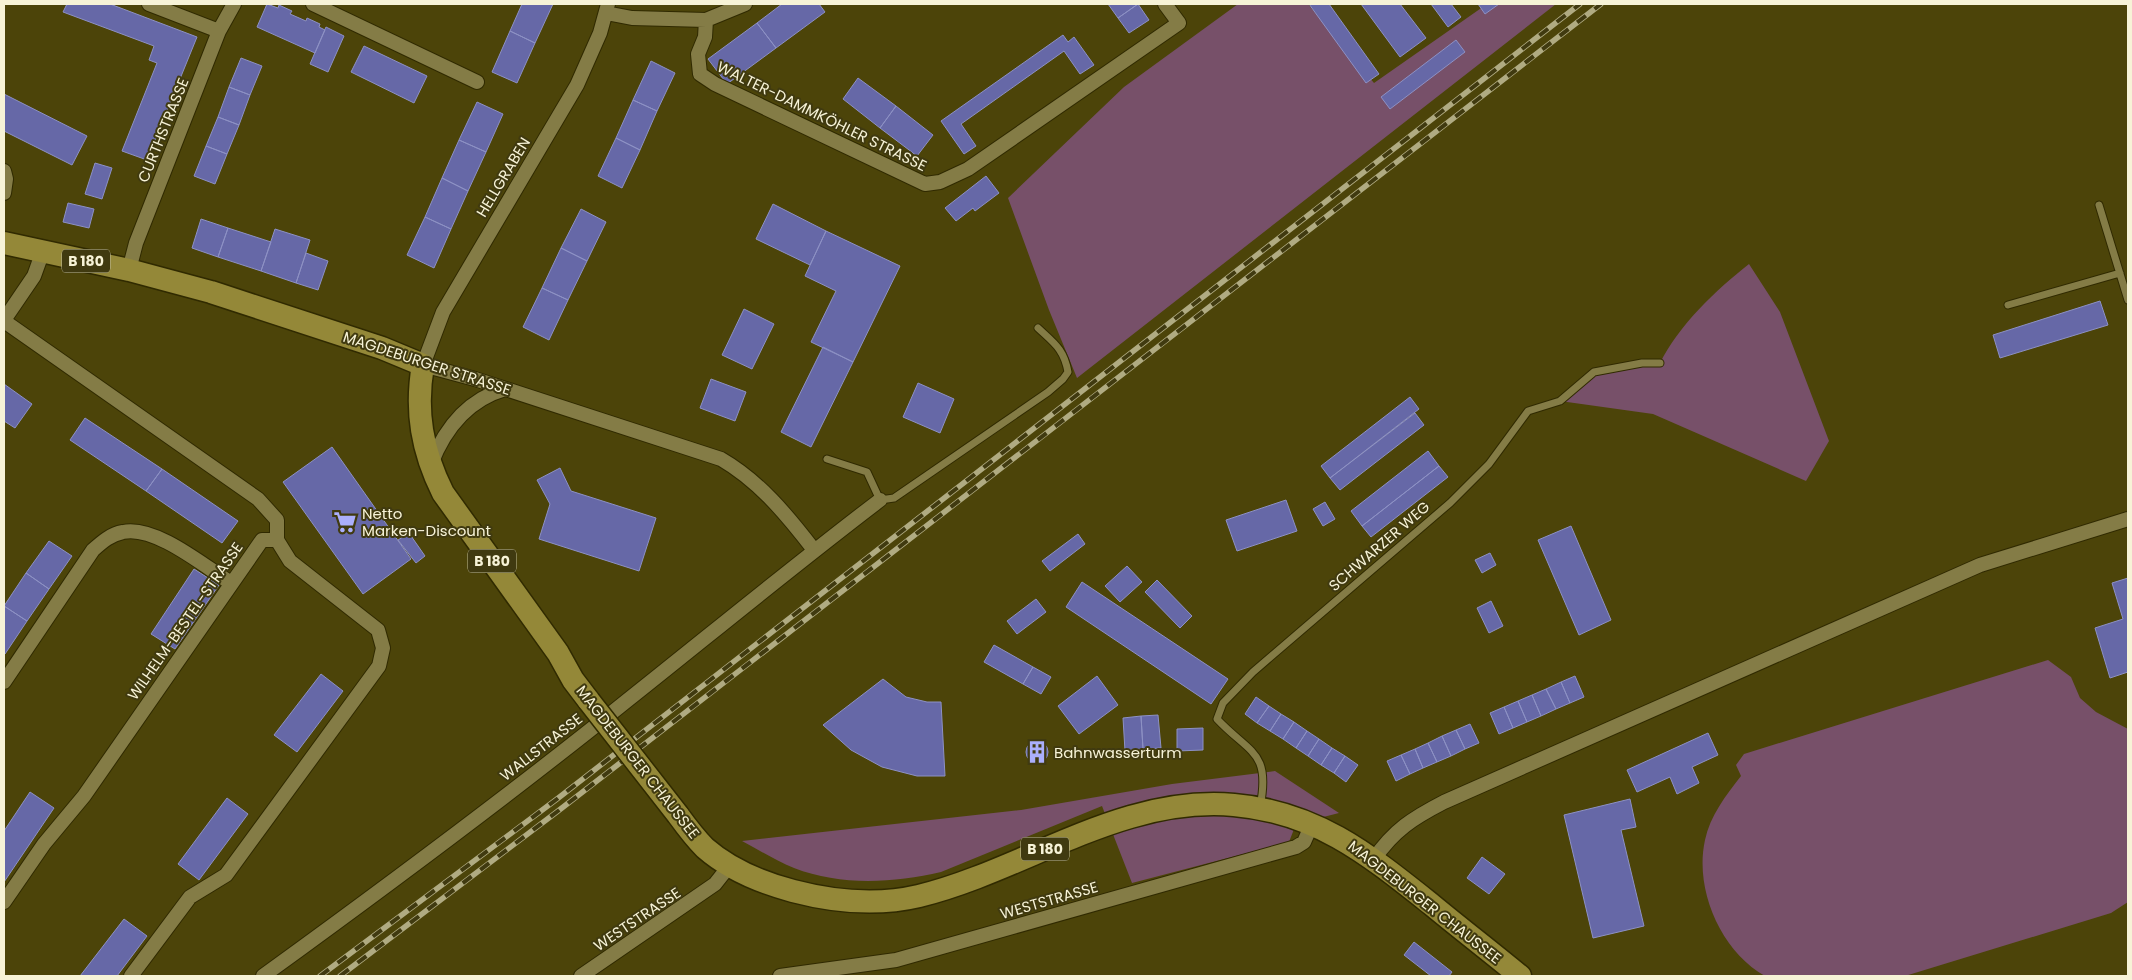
<svg xmlns="http://www.w3.org/2000/svg" width="2132" height="980" viewBox="0 0 2132 980" font-family="Poppins,sans-serif">
  <style>
    .green { fill: #775069 }
    .building { fill: #6668a7; stroke: #8d91c4 }
    .lines { fill: none; stroke-linecap: round; stroke-linejoin: round }
    .service-casing { stroke: #302a00; stroke-width: 9 }
    .minor-casing { stroke: #302a00; stroke-width: 16 }
    .primary-casing { stroke: #302a00; stroke-width: 25 }
    .service { stroke: #847c46; stroke-width: 7 }
    .minor { stroke: #847c46; stroke-width: 14 }
    .primary { stroke: #948838; stroke-width: 22 }
    .rail-casing { stroke: #b0ab82; stroke-width: 5.5 }
    .rail { stroke: #403a10; stroke-width: 4; stroke-dasharray: 11; stroke-linecap: butt }
    .primary-bridge-casing { stroke: #302a00; stroke-width: 25; stroke-linecap: butt }
    .primary-bridge { stroke: #948838; stroke-width: 22 }
    .labels { text-anchor: middle; dominant-baseline: central; stroke-width: 4; stroke-linejoin: round; paint-order: stroke }
    .shield { fill: #403a10; stroke: #c0bc9b; stroke-width: 1 }
    .shield-label { font-size: 14px; font-weight: bold; fill: #f7f3d7 }
    .street-label { font-size: 15px; fill: #f7f3d7; stroke: #403a10 }
    .poi-label { font-size: 15px; fill: #f7f3d7; stroke: #403a10; text-anchor: start }
  </style>
  <rect width="100%" height="100%" fill="#4c4409"/>
  <path class="green" d="M1238,4H1308L1374,83L1487,4H1556L1077,378L1049,310L1008,198L1124,87Z
    M1749,264L1780,312L1829,441L1806,481L1653,414L1560,401L1594,372L1660,363C1679,325 1716,290 1749,264Z
    M2048,660L2071,677L2080,698L2096,712L2128,729V902L2111,913L1905,976H1765C1721,951 1694,890 1705,840C1710,816 1726,795 1741,776L1736,765L1744,754Z
    M1275,771L1339,813L1296,824L1289,842L1132,883L1102,806L941,872C893,883 840,886 794,868C776,861 759,850 742,841L1021,810L1172,784Z"/>
  <path class="building" d="M67,4H110L197,37L147,160L122,151L157,63L149,60L154,46L63,12Z
    M267,4L278,8L279,5L292,11L290,14L306,21L307,18L320,24L319,27L325,30L315,53L257,27Z
    M522,4H553L535,43L510,31Z
    M782,4H819L825,12L776,48L757,23Z
    M1108,4H1138L1118,18Z
    M1138,4L1149,20L1129,33L1118,18Z
    M1309,4H1329L1379,74L1366,83Z
    M1361,4H1400L1426,38L1400,57Z
    M1431,4H1451L1461,17L1448,27Z
    M1478,4H1499L1485,14Z
    M757,23L776,48L727,84L708,59Z
    M326,27L344,36L328,72L310,64Z
    M510,31L535,43L517,83L492,72Z
    M1063,35L1068,42L1074,37L1094,65L1080,74L1064,51L961,124L976,146L964,154L941,121Z
    M1456,40L1465,52L1390,109L1381,97Z
    M364,46L427,76L414,103L351,72Z
    M241,58L262,66L250,95L229,87Z
    M651,61L675,73L657,111L633,100Z
    M858,78L896,106L880,128L843,99Z
    M229,87L250,95L239,125L218,117Z
    M4,94L87,136L72,165L4,131Z
    M633,100L657,111L640,150L616,138Z
    M477,102L503,114L486,152L459,140Z
    M896,106L933,135L917,156L880,128Z
    M218,117L239,125L227,154L206,146Z
    M616,138L640,150L622,188L598,176Z
    M459,140L486,152L468,191L442,178Z
    M206,146L227,154L215,184L194,176Z
    M95,163L112,168L102,199L85,194Z
    M986,176L999,193L975,211L973,208L956,221L945,208Z
    M442,178L468,191L451,229L425,217Z
    M68,203L94,209L89,228L63,222Z
    M773,204L826,231L810,265L756,239Z
    M581,209L606,222L587,261L561,248Z
    M425,217L451,229L434,268L407,255Z
    M201,219L228,228L218,257L192,248Z
    M228,228L271,242L261,271L218,257Z
    M275,229L310,240L296,283L261,271Z
    M826,231L900,266L853,362L811,342L836,291L805,276Z
    M561,248L587,261L568,300L542,288Z
    M306,253L328,261L318,290L296,283Z
    M542,288L568,300L549,340L523,327Z
    M2100,301L2108,325L2000,358L1993,335Z
    M744,309L774,324L752,369L722,355Z
    M823,347L853,362L811,447L781,432Z
    M711,379L746,392L735,421L700,408Z
    M918,383L954,399L940,433L903,417Z
    M4,384L32,404L15,428L4,421Z
    M1410,397L1419,409L1330,478L1321,466Z
    M1415,413L1424,425L1340,490L1330,478Z
    M85,418L162,469L146,491L70,440Z
    M332,447L411,559L363,594L283,482Z
    M1428,451L1439,466L1362,526L1351,511Z
    M1439,466L1448,477L1371,537L1362,526Z
    M560,468L571,491L656,518L639,571L539,539L550,504L537,480Z
    M162,469L238,521L222,543L146,491Z
    M1286,500L1297,531L1237,551L1226,520Z
    M1325,502L1335,519L1323,526L1313,509Z
    M1571,526L1611,620L1579,635L1538,540Z
    M409,533L425,556L416,563L398,540Z
    M1078,534L1085,544L1050,571L1042,561Z
    M49,541L72,556L49,589L26,573Z
    M1490,553L1496,565L1482,573L1475,560Z
    M1127,566L1142,582L1120,602L1105,586Z
    M194,569L219,585L175,649L151,634Z
    M26,573L49,589L27,621L4,606Z
    M2128,578V672L2110,678L2095,628L2123,619L2112,583Z
    M1157,580L1192,616L1180,628L1145,592Z
    M1082,582L1228,679L1211,704L1066,607Z
    M1036,599L1046,612L1017,634L1007,621Z
    M1491,601L1503,626L1489,633L1477,608Z
    M4,606L27,621L5,654L4,653Z
    M994,645L1033,667L1023,684L984,662Z
    M1033,667L1051,677L1041,694L1023,684Z
    M321,674L343,691L297,752L274,735Z
    M1097,676L1118,705L1079,734L1058,706Z
    M1575,676L1584,697L1570,703L1561,682Z
    M883,679L906,697L927,702H941L945,776H917L882,767L851,750L823,725Z
    M1561,682L1570,703L1556,709L1546,689Z
    M1546,689L1556,709L1541,716L1532,695Z
    M1532,695L1541,716L1527,722L1518,701Z
    M1256,697L1269,706L1257,723L1245,714Z
    M1518,701L1527,722L1513,728L1504,707Z
    M1269,706L1281,714L1270,731L1257,723Z
    M1504,707L1513,728L1499,734L1490,713Z
    M1281,714L1294,722L1283,739L1270,731Z
    M1158,715L1161,748L1143,749L1141,716Z
    M1141,716L1143,749L1125,751L1123,718Z
    M1294,722L1307,731L1296,748L1283,739Z
    M1470,724L1479,743L1465,749L1456,730Z
    M1203,728V750L1177,751V729Z
    M1456,730L1465,749L1451,756L1442,736Z
    M1307,731L1319,739L1308,756L1296,748Z
    M1708,733L1718,755L1692,767L1699,783L1677,794L1670,777L1637,792L1627,770Z
    M1442,736L1451,756L1437,762L1428,743Z
    M1319,739L1332,748L1321,765L1308,756Z
    M1026 752a11 11 0 1 1 22 0a11 11 0 1 1-22 0Z
    M1428,743L1437,762L1423,768L1415,749Z
    M1332,748L1345,756L1334,773L1321,765Z
    M1415,749L1423,768L1410,774L1401,755Z
    M1401,755L1410,774L1396,781L1387,761Z
    M1345,756L1358,765L1346,782L1334,773Z
    M30,792L54,808L4,882V831Z
    M227,798L248,814L199,880L178,864Z
    M1630,799L1636,827L1621,830L1644,926L1593,938L1564,815Z
    M1482,857L1505,874L1489,894L1467,878Z
    M124,919L147,936L117,976H80Z
    M1414,942L1452,972L1449,976H1431L1404,955Z"/>
  <g class="lines">
    <defs>
      <path id="service" d="M2099,205L2128,300
        M2008,305L2120,273
        M827,459L867,472L880,500L894,498L1048,392L1063,379L1068,372C1064,349 1054,343 1038,328
        M1260,807C1271,751 1250,754 1217,719L1223,703L1253,672L1450,503L1489,464L1528,411L1560,401L1594,372L1642,363H1660"/>
      <path id="minor" d="M149,4L219,31
        M313,4L477,82
        M608,4L600,33L577,85L443,312L423,365L475,379L721,459C759,481 787,515 814,550
        M606,13L632,18L706,20L745,4
        M706,20L705,37L698,54L700,74L715,84L925,184L940,182L968,169L1179,23L1165,4
        M4,171L6,179L4,193
        M129,270L136,243L219,31L234,4
        M4,320L34,276L43,251
        M4,321L258,499L277,520V540H262L84,796L44,844L4,902
        M431,464C445,428 467,400 505,389
        M4,682L93,550C102,542 111,534 123,532C155,525 204,566 231,583
        M1374,859C1394,830 1413,818 1444,802L1980,565L2128,519
        M131,976L190,897L226,875L379,666L383,648L378,630L290,561L277,540
        M263,976C383,889 503,800 619,707C706,638 792,567 880,500
        M581,976L715,884L730,865
        M780,976L896,960L1296,847L1304,842L1312,824"/>
      <path id="primary" d="M4,243L129,270L211,292L382,348L423,365C415,411 422,451 443,493L558,653L573,680L589,701
        M678,815C686,826 695,838 705,848C729,869 763,883 793,891C835,902 877,906 919,896C1025,870 1121,795 1234,805C1317,812 1369,855 1432,905C1461,929 1491,952 1520,976"/>
    </defs>
    <use href="#service" class="service-casing"/>
    <use href="#minor" class="minor-casing"/>
    <use href="#primary" class="primary-casing"/>
    <use href="#service" class="service"/>
    <use href="#minor" class="minor"/>
    <use href="#primary" class="primary"/>
    <defs>
      <path id="rail" d="M320,976L557,799L1580,4
        M340,976L558,811L1601,4"/>
    </defs>
    <use href="#rail" class="rail-casing"/>
    <use href="#rail" class="rail"/>
    <defs>
      <path id="primary-bridge" d="M589,701L678,815"/>
    </defs>
    <use href="#primary-bridge" class="primary-bridge-casing"/>
    <use href="#primary-bridge" class="primary-bridge"/>
  </g>
  <defs>
    <symbol id="supermarket-bare" viewBox="-9 -9 18 18"><path d="M-6-5.5h2.5l.6 2H6L4.5 2H-2.5L-4.4-4H-6ZM-1.5 3.2a1.3 1.3 0 1 0 .1 0ZM3 3.2a1.3 1.3 0 1 0 .1 0Z" fill="#abaffb" stroke="#403a10" stroke-width="2.5" paint-order="stroke"/></symbol>
    <symbol id="building-bare" viewBox="-9 -9 18 18"><path d="M-4-6H4V6H1V3H-1V6H-4ZM-2.5-4.3h1.7v1.8h-1.7ZM.8-4.3h1.7v1.8H.8ZM-2.5-1h1.7V.8h-1.7ZM.8-1h1.7V.8H.8Z" fill="#abaffb" stroke="#403a10" stroke-width="2.5" paint-order="stroke"/></symbol>
  </defs>
  <g fill-rule="evenodd">
    <use href="#supermarket-bare" x="329" y="506" width="32" height="32"/>
    <use href="#building-bare" x="1021" y="736" width="32" height="32"/>
  </g>
  <g class="labels">
    <g class="shield">
      <rect x="62" y="249.5" width="48" height="23" rx="4"/>
      <rect x="468" y="549.5" width="48" height="23" rx="4"/>
      <rect x="1021" y="837.5" width="48" height="23" rx="4"/>
    </g>
    <g class="shield-label">
      <text x="86" y="261">B 180</text>
      <text x="492" y="561">B 180</text>
      <text x="1045" y="849">B 180</text>
    </g>
    <g class="street-label">
      <text transform="translate(822 116) rotate(26)">WALTER-DAMMKÖHLER STRASSE</text>
      <text transform="translate(163 130) rotate(-68)">CURTHSTRASSE</text>
      <text transform="translate(503 177) rotate(-59)">HELLGRABEN</text>
      <text transform="translate(427 363) rotate(18)">MAGDEBURGER STRASSE</text>
      <text transform="translate(1379 546) rotate(-41)">SCHWARZER WEG</text>
      <text transform="translate(185 621) rotate(-55)">WILHELM-BESTEL-STRASSE</text>
      <text transform="translate(541 747) rotate(-38)">WALLSTRASSE</text>
      <text transform="translate(638 762) rotate(52)">MAGDEBURGER CHAUSSEE</text>
      <text transform="translate(1049 900) rotate(-16)">WESTSTRASSE</text>
      <text transform="translate(1425 902) rotate(38)">MAGDEBURGER CHAUSSEE</text>
      <text transform="translate(637 919) rotate(-34)">WESTSTRASSE</text>
    </g>
    <g class="poi-label">
      <text x="362" y="513">Netto<tspan x="362" dy="17">Marken-Discount</tspan></text>
      <text x="1054" y="752">Bahnwasserturm</text>
    </g>
  </g>
  <rect width="2132" height="980" fill="none" stroke="#f7f3d7" stroke-width="10"/>
</svg>
